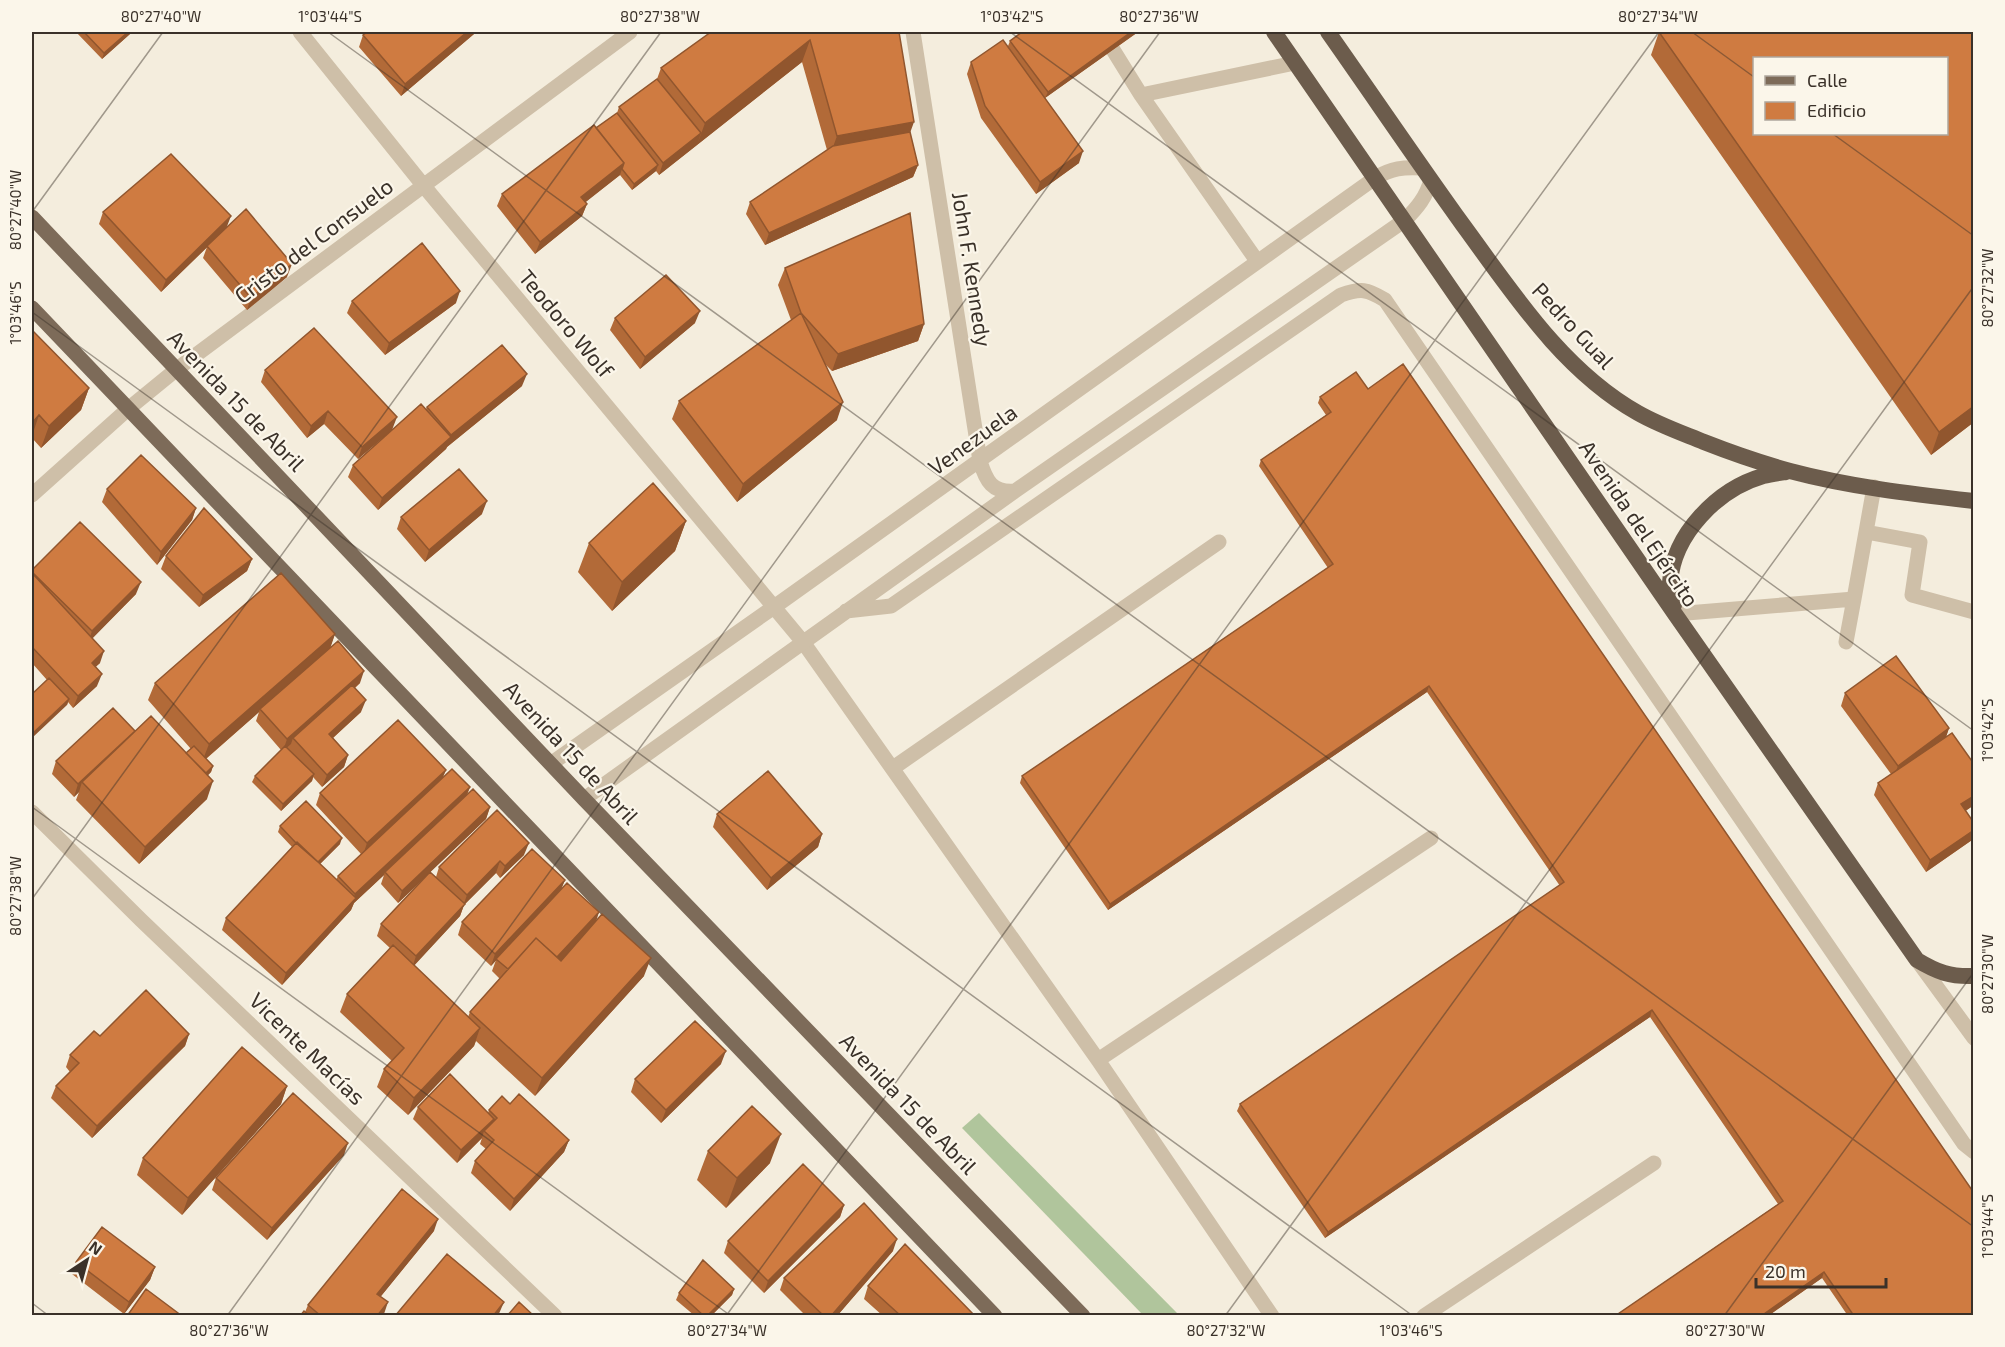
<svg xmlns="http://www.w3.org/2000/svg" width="2005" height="1347" viewBox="0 0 2005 1347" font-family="'Exo 2',sans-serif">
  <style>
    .garden { fill: #b0c59c }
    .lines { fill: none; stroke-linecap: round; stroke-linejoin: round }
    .service { stroke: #cebfa8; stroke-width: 15 }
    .minor { stroke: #cebfa8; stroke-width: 15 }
    .tertiary { stroke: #cebfa8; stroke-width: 15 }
    .primary { stroke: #7d6b59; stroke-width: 15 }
    .trunk { stroke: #6c5c4c; stroke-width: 16 }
    .wall { fill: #b26a38 }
    .shaded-wall { fill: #91562e }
    .building { fill: #cf7b41; stroke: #91562e; stroke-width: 1.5; fill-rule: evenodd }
    .ticks { fill: none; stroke: #3a3129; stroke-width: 1.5; stroke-opacity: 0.45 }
    .labels { text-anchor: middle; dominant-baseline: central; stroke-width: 4.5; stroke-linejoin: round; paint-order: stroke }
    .street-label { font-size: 22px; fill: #3a3129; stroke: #fbf6ea }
    .neatline { fill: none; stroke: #3a3129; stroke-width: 2 }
    .ticks-label { font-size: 15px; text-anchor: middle; fill: #3a3129 }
  </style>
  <rect width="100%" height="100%" fill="#f4eddd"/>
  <path class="garden" d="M979,1113L1179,1315H1143L962,1128Z"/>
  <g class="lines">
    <path class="service" d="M1102,32L1141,95L1257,261
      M1141,95L1295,63
      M1866,532L1920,542L1912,595L1974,612
      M1854,599L1874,487
      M1675,614L1854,599L1846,642
      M803,642L1098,1060L1272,1316
      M893,768L1219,542
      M1098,1060L1431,838
      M1424,1316L1654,1163"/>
    <path class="minor" d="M300,32L423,185L803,642
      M913,32L980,461C986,481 992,493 1015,491
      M32,495L128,409L177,369L630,32
      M846,611L891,606L1341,295C1361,288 1367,289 1385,300L1964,1144L1974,1152
      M552,763L774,607L1375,178C1392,168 1403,167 1422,168
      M584,799L1015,491L1405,220C1418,207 1426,197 1431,180
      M32,812L141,920L555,1316"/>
    <path class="tertiary" d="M1917,960L1974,1038"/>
    <path class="primary" d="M32,217L584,799L1083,1316
      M32,308L995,1316"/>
    <path class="trunk" d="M1274,32L1675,614L1917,960C1937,972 1950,977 1974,976
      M1328,32C1373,96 1417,161 1463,225C1513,293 1562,370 1638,413C1659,425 1682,433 1704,442C1732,453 1761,463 1790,471C1850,487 1912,494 1974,501
      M1674,605C1672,598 1669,590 1670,583C1673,534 1718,489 1763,476C1771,474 1779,473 1786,472"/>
  </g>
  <path class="wall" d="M76,32H130V34L102,59Z
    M367,32H475L474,34L401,96L359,47L363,35Z
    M711,32H899L910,132L918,165L913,177L765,245L746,214L750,202L827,150L802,62L659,175L656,171L632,190L620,175L585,202L587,204L582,216L535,254L497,206L502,194L617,113L619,107L657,79L661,68Z
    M1022,32H1138L1045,98L1079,163L1036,194L981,118L967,74L971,62L1008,46L1010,41Z
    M1659,32H1974V422L1931,455L1651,55Z
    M103,212L226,228L287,277L247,310L203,258L207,247L161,292L99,224Z
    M785,268L924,324L918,341L832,371L826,365L837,420L737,502L672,419L679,401L791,320L778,285Z
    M352,301L456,303L385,355L347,313Z
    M615,318L695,323L640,369L610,330Z
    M32,330L89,388L81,410L41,448L32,438Z
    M265,370L393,429L426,409L427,407L522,386L447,447L446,449L378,510L348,477L353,465L386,435L358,459L324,424L307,438L261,382Z
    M1320,397L1974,1316H1848L1822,1278L1768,1316H1615L1778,1204L1650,1017L1325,1238L1237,1111L1240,1104L1560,886L1427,692L1108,910L1020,783L1022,776L1328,568L1259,466L1261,460L1326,415L1318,403Z
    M107,489L196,508L192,520L157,565L102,502Z
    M482,514L425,562L397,529L401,517Z
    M686,521L675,551L612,611L578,572L589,543Z
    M166,556L252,559L247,571L199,607L161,569Z
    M32,570L136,594L92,638L100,663L95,667L97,686L73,708L68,702L67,705L47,680L32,663Z
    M335,634L330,647L360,683L355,688L361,712L333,738L348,755L344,767L322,787L313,777L312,781L281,811L252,782L255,776L281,750L256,721L259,712L206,759L213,766L211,772L208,775L207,799L139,864L76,800L79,792L74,797L52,774L56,761L135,731L186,753L191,749L148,700L155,683Z
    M1845,693L1949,728L1946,737L1974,764V805L1965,811L1974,823V836L1972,840L1926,872L1874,795L1878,783L1891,774L1841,706Z
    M446,770L442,778L470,787L467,795L490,807L486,819L430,872L436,877L439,867L524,855L500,878L496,873L464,905L460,916L414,965L468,1017L470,1012L500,979L492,971L496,960L491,966L458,935L462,922L565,880L561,889L596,921L644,976L535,1096L476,1041L474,1046L408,1115L377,1087L384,1069L392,1061L340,1012L347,994L390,948L377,936L381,924L430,873L398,903L381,884L384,875L354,903L351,910L282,985L222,930L226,918L292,847L278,832L280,826L340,844L320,864L336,880L338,876L361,854L316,805L320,793Z
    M717,814L822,834L818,847L767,890L713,827Z
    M189,1034L185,1046L92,1138L51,1098L56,1086L70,1072L66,1067L70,1055L100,1036Z
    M721,1064L661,1123L631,1092L635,1079Z
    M287,1086L281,1104L182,1215L137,1175L143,1158Z
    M510,1104L569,1140L564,1152L510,1211L471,1173L475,1161L486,1149L480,1144L482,1138L457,1163L413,1119L418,1107L488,1113L489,1110Z
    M708,1151L770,1163L726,1208L697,1180Z
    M344,1155L267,1240L212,1190L216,1178Z
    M844,1205L840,1217L764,1293L724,1253L728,1241Z
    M434,1231L381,1296L384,1314L383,1316H300L305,1312L308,1305Z
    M893,1251L837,1316H806L780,1290L784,1278Z
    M76,1262L155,1267L150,1280L124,1314L72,1274Z
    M868,1286L975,1316H883L864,1299Z
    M734,1289L732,1295L711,1316H695L676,1300L679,1293Z"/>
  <path class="shaded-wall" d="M128,32H130V34L102,59L104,53Z
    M467,32H475L474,34L401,96L405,84Z
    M1131,32H1138L1045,98L1048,92Z
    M810,40L802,62L697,145L705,123Z
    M914,122L906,144L829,158L837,136Z
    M701,133L697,145L659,175L663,163Z
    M1083,151L1079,163L1036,194L1040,182Z
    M624,163L620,175L577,209L581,197Z
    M658,165L656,171L632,190L634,184Z
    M918,165L913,177L765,245L769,233Z
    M587,204L582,216L535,254L540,242Z
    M231,216L226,229L161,292L166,280Z
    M292,264L287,277L247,310L251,298Z
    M460,291L456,303L385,355L389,343Z
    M700,311L695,323L640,369L645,357Z
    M924,324L918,341L832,371L838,354Z
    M527,374L522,386L447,447L446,449L378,510L382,498L450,438L451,435Z
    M89,388L81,410L41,448L49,426Z
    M843,402L837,420L737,502L743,484Z
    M1974,406V422L1931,455L1939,432Z
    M328,411L324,424L307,438L311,426Z
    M39,415L32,436V423Z
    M397,417L392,430L358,459L362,447Z
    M487,501L482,514L425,562L429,550Z
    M196,508L192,520L157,565L161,552Z
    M686,521L675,551L612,611L622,582Z
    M252,559L247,571L199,607L203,595Z
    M141,582L136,594L88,643L92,631Z
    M335,634L329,652L260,709L259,712L202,762L209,744Z
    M104,651L100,663L87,675L92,663Z
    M364,671L360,683L295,740L293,738L291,744L283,751L287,739Z
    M102,674L97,686L73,708L78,696Z
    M1429,686L1427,692L1108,910L1110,904Z
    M69,699L67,705L32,738V734Z
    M366,700L361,712L324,746L329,734Z
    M1949,728L1945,740L1893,778L1898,766Z
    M135,731L82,782L79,792L74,797L78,784Z
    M348,755L344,767L322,787L327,775Z
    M213,766L211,772L197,786L200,780Z
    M446,770L441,782L363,855L367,843Z
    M314,774L312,781L281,811L283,804Z
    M213,781L207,799L139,864L145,847Z
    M470,787L465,799L385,872L384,875L354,903L351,910L282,985L286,973L352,902L355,894Z
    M1974,796V805L1957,817L1961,804Z
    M490,807L486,819L398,903L402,891Z
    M1974,830V836L1972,840L1926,872L1930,860Z
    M822,834L818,847L767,890L771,878Z
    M342,838L340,844L314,870L316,864Z
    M529,843L524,855L500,878L505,866Z
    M500,861L496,873L464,905L460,916L412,968L416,956L463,906L467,895Z
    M565,880L560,892L491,966L495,954Z
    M599,912L595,925L552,970L556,958Z
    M651,958L644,976L535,1096L542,1078Z
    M1652,1010L1650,1017L1325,1238L1328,1232Z
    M480,1028L474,1046L408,1115L414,1098Z
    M189,1034L185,1046L92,1138L97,1126Z
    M726,1051L721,1064L661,1123L666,1110Z
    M287,1086L281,1104L182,1215L188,1198Z
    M494,1119L489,1131H484L482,1138L457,1163L461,1150Z
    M781,1134L770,1163L726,1208L737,1178Z
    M569,1140L564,1152L510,1211L514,1199Z
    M348,1143L344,1155L267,1240L272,1228Z
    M844,1205L840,1217L764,1293L768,1281Z
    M438,1219L434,1231L373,1306L377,1294Z
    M897,1239L893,1251L837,1316H831Z
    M155,1267L150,1280L124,1314L129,1302Z
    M1824,1272L1822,1278L1768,1316H1761Z
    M734,1289L732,1295L711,1316H707Z
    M388,1302L384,1314L383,1316H377Z
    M504,1302L498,1316H493Z"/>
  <path class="building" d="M84,32H128L104,53Z
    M367,32H467L405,84L363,35Z
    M711,32H899L914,122L837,136L810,40L705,123L661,68Z
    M1022,32H1131L1048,92L1010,41Z
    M1659,32H1974V406L1939,432ZM1755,58H1947V134H1755Z
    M1003,40L1083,151L1040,182L985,106L971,62Z
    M657,79L701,133L663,163L619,107Z
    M617,113L658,165L634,184L622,169L624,163L596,128Z
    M594,125L624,163L581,197L587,204L540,242L502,194Z
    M910,132L918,165L769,233L750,202L833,146Z
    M171,154L231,216L166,280L103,212Z
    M246,209L292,264L251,298L207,246Z
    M910,213L924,324L838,354L801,313L843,402L743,484L679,401L801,313L785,268Z
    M422,243L460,291L389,343L352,301Z
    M666,275L700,311L645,357L615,318Z
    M314,328L397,417L362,447L328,411L311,426L265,370Z
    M32,330L89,388L49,426L39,415L32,423Z
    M502,345L527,374L451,435L427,407Z
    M1403,364L1974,1193V1316H1854L1824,1272L1761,1316H1615L1783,1201L1652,1010L1328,1232L1240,1104L1564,882L1429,686L1110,904L1022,776L1333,564L1261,460L1331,412L1320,397L1356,372L1368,389Z
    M421,404L451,437L382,498L353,465Z
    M141,455L196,508L161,552L107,489Z
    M459,469L487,501L429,550L401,517Z
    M653,483L686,521L622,582L589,543Z
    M204,508L252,559L203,595L166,556Z
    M80,522L141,582L92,631L32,572V570Z
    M32,573L104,651L92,663L102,674L78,696L32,647Z
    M281,573L335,634L209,744L155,683Z
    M338,641L364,671L287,739L260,709Z
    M1896,656L1949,728L1898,766L1845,693Z
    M49,678L69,699L32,734V694Z
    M352,685L366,700L329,734L348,755L327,775L293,738Z
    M113,708L135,731L78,784L56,761Z
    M151,716L213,781L145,847L82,782Z
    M398,720L446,770L367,843L320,793Z
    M1952,733L1974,764V796L1961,804L1974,823V830L1930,860L1878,783Z
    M194,746L213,766L206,773L186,753Z
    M285,746L314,774L283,804L255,776Z
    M452,769L470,787L355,894L338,876Z
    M768,771L822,834L771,878L717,814Z
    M473,789L490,807L402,891L385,872Z
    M306,801L342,838L318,862L296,843L280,826Z
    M497,810L529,843L505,866L500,861L467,895L439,867Z
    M297,842L356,898L286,973L226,918Z
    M532,849L565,880L495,954L462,922Z
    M430,872L465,904L416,956L381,924Z
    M567,883L599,912L557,957L536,938L508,969L496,959Z
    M602,914L651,958L542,1078L470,1012L536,938L561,961Z
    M393,945L480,1028L414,1098L384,1069L404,1048L347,994Z
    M146,990L189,1034L97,1126L56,1086L79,1063L70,1055L94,1031L100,1036Z
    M695,1021L726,1051L666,1110L635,1079Z
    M242,1047L287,1086L188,1198L143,1158Z
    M450,1074L494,1119L461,1150L418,1107Z
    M293,1093L348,1143L272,1228L216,1178Z
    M519,1094L569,1140L514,1199L475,1161L494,1140L484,1131L497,1118L489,1110L502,1096L510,1104Z
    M752,1106L781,1134L737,1178L708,1151Z
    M803,1164L844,1205L768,1281L728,1241Z
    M402,1189L438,1219L377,1294L388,1302L377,1316H355L353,1314L352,1316H321L308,1305Z
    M864,1203L897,1239L831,1316H824L784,1278Z
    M102,1227L155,1267L129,1302L76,1262Z
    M905,1244L975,1316H901L868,1286Z
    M447,1254L504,1302L493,1316H395Z
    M703,1260L734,1289L707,1316H704L679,1293Z
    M146,1289L182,1316H127Z
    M519,1302L534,1316H507Z
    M304,1311L310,1316H300Z"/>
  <path class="ticks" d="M328,32L1974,1227M1010,32L1974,731M1692,32L1754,77M1833,134L1974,236M32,212L163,32M32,312L1413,1316M32,807L731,1316M32,899L661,32M32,1303L49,1316M227,1316L1160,32M726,1316L1659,32M1225,1316L1974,286M1724,1316L1974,972"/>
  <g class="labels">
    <g class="street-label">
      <text transform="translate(313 240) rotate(-37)">Cristo del Consuelo</text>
      <text transform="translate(973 269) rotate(81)">John F. Kennedy</text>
      <text transform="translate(567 323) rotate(50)">Teodoro Wolf</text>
      <text transform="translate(1574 325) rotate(47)">Pedro Gual</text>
      <text transform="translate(237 400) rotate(46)">Avenida 15 de Abril</text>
      <text transform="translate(972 439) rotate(-36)">Venezuela</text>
      <text transform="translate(1640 523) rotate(56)">Avenida del Ejército</text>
      <text transform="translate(572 752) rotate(47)">Avenida 15 de Abril</text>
      <text transform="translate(308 1048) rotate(44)">Vicente Macías</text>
      <text transform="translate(909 1103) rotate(46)">Avenida 15 de Abril</text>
    </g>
  </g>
  <rect width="2005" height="1347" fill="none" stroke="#fbf6ea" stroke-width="66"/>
  <rect x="1753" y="57" width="195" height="78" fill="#fbf6ea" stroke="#aea79d" stroke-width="1.5"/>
  <rect x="1765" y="76" width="30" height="9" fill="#7d6b59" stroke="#aea79d" stroke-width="1.5"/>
  <text x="1807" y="87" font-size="18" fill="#3a3129">Calle</text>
  <rect x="1765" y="102" width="30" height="18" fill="#cf7b41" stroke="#aea79d" stroke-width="1.5"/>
  <text x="1807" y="117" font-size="18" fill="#3a3129">Edificio</text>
  <g transform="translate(87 1260) rotate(36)" stroke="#fbf6ea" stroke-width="4.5" paint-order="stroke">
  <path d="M0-4.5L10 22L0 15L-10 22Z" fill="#3a3129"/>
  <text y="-9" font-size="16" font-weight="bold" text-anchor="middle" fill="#3a3129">N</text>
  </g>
  <path d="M1756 1278v9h130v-9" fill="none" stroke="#3a3129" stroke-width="3"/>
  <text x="1765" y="1278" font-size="18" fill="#3a3129" stroke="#fbf6ea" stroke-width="4.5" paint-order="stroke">20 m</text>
  <rect x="33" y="33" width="1939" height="1281" class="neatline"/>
  <g class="ticks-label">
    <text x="161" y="22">80°27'40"W</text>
    <text x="330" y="22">1°03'44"S</text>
    <text x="660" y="22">80°27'38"W</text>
    <text x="1012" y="22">1°03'42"S</text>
    <text x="1159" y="22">80°27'36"W</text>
    <text x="1658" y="22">80°27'34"W</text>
    <text transform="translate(16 210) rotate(-90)" y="5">80°27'40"W</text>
    <text transform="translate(1988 288) rotate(-90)" y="5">80°27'32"W</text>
    <text transform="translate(16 313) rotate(-90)" y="5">1°03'46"S</text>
    <text transform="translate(1988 730) rotate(-90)" y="5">1°03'42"S</text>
    <text transform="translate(16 896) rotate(-90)" y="5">80°27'38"W</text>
    <text transform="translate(1988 974) rotate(-90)" y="5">80°27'30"W</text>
    <text transform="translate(1988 1226) rotate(-90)" y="5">1°03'44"S</text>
    <text x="229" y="1336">80°27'36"W</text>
    <text x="727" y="1336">80°27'34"W</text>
    <text x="1226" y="1336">80°27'32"W</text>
    <text x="1411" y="1336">1°03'46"S</text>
    <text x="1725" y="1336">80°27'30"W</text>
  </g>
</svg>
